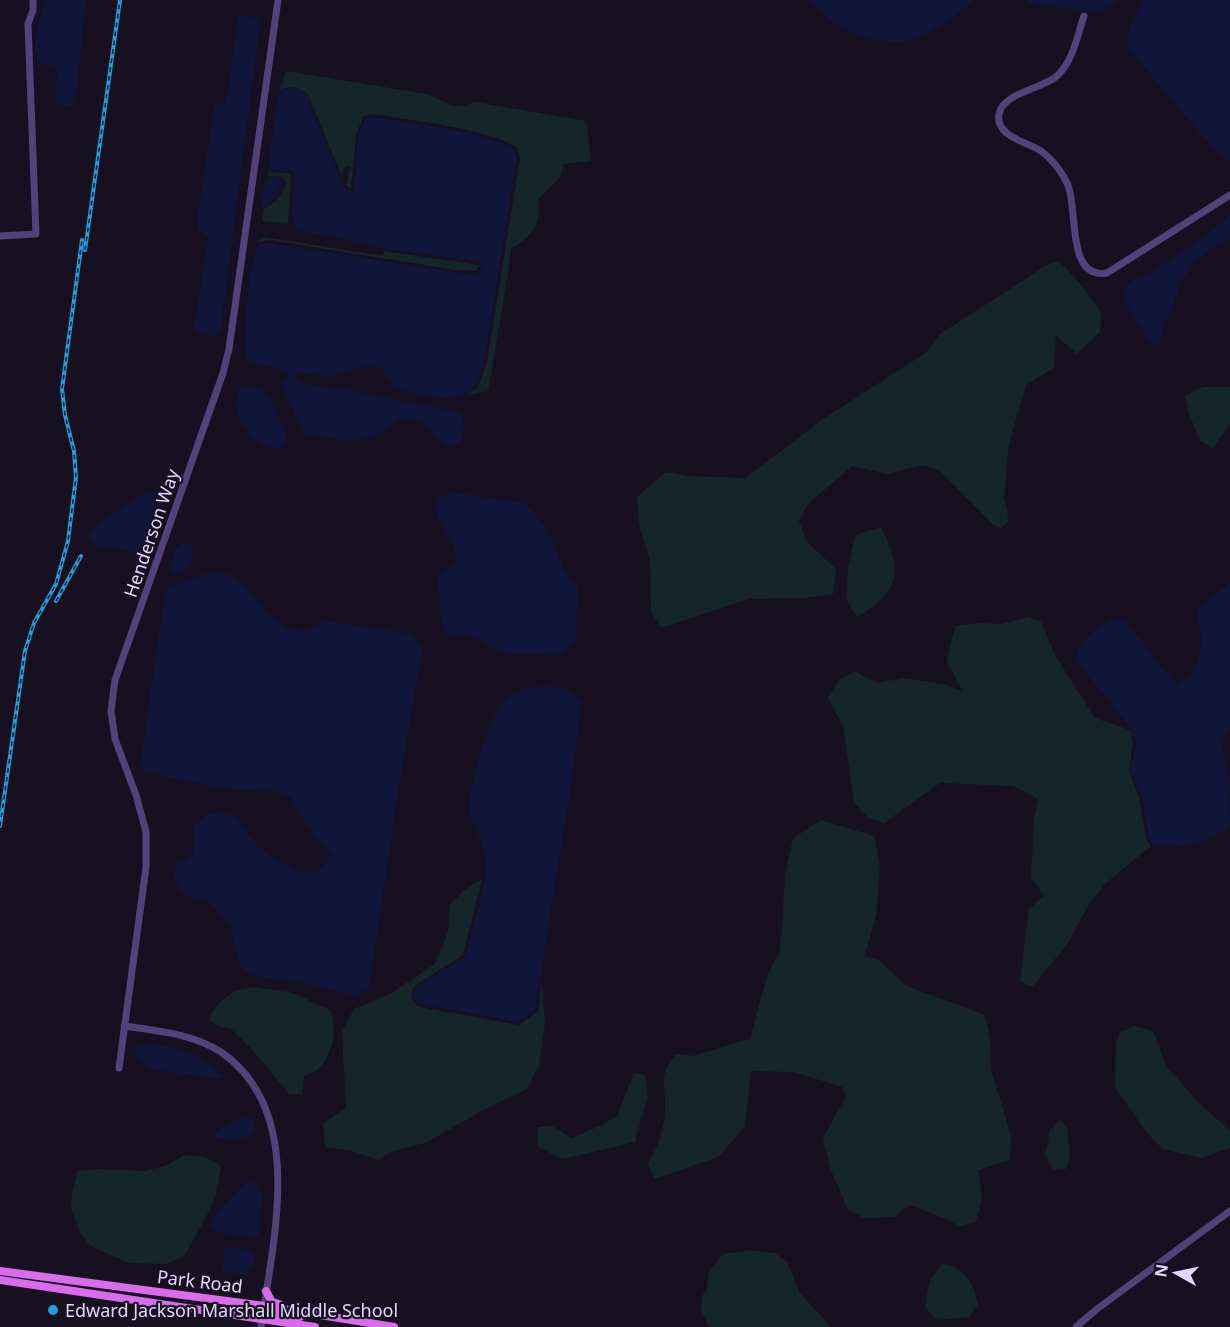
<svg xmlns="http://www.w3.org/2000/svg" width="1230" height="1327" viewBox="0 0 1230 1327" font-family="'Noto Sans',sans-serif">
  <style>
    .green { fill: #14262a }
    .water { fill: #10163a }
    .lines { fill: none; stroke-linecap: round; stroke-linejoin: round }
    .minor { stroke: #514279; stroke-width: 7 }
    .major { stroke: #d86cea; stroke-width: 8 }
    .rail-casing { stroke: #1f9edc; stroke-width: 4 }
    .rail { stroke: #171021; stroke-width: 1.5; stroke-dasharray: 4.5; stroke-linecap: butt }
    .poi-dot { fill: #1f9edc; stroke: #171021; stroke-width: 2 }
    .labels { text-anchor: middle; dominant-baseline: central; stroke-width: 4.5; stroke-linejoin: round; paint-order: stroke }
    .street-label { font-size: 18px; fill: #e2d6f9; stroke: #171021 }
    .poi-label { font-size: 18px; fill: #e2d6f9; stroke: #171021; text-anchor: start }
  </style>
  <rect width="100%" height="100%" fill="#171021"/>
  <path class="green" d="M286,71L427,94L451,105L462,106L475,102L586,121L591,161L564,164L560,178L538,199C541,225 533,236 511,248L506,286L488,391L467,395L478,387L487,362L520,158L518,149C494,129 407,120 373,114L364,116L356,134L351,188L350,189L346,185L351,166L342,169L343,179L308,95C299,86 292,85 280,90Z
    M268,171L290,174L291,176L288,224L262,221L264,208C273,207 283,193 286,184L283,177L268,176Z
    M263,237L383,256L384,251L479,265L476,271L455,270L271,240L257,242Z
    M1059,261L1080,284L1101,312L1100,332L1077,354L1056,335L1054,368L1026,385L1009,444L1004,497L1009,521L1000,528L992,524L939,470L923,465L886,474L852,466L807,505L799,521L807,542L836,569L833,594L804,598L749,599L662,628L651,612L650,561L639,525L637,497L666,472L688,476L745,478L823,419L927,352L940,334L1047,265Z
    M1203,387H1230V426L1227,428L1213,448L1200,441L1188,411L1185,396Z
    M881,527C903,572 901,591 857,617L846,599L848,568L855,535Z
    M1028,617L1041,622L1055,655L1095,718L1130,730L1133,744L1129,770L1139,798L1146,838L1151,846L1106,883L1089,904L1068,943L1033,986L1026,985L1020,980L1029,909L1044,896L1031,877L1034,818L1038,799L1013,786L940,783L884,823L868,818L854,802L843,726L828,698L839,680L854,671L877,683L903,678L943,684L962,691L947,661L955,626L977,623L1002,624Z
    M821,820L874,836L880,868L876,916L864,957L877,959L907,986L985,1015L990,1038L991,1070L1011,1135L1010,1160L978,1170L982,1199L976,1221L959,1227L949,1220L910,1205L894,1217L864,1218L848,1210L830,1168L823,1138L846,1096L842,1087L794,1072L751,1071L745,1127L718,1157L654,1179L648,1163C659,1146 665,1127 665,1106C665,1081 658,1076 676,1054L692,1056L750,1039L767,976L779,953L782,930L785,874L793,838Z
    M482,879L463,955L414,986L411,998L419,1007L519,1025L538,1011L544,970L542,986L545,1023L539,1065L527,1089L483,1110L428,1142L390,1152L379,1160L352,1151L325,1147L323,1123L346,1108L342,1032L354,1009L390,994L435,964L448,932L450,904L466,889Z
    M255,987L293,993L330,1010C338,1028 333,1056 317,1070C314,1073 308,1074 304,1076L302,1094H289L251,1048L231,1029L217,1026L209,1020C211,1010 226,996 235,991C241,989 249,988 255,987Z
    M1135,1026L1153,1031L1167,1067L1196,1100L1230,1131V1148L1201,1158L1163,1149L1147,1133L1115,1088L1116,1043L1120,1032Z
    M634,1073L645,1075L648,1095L635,1142L563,1159L538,1147V1127L552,1126L572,1138L602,1125L617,1116Z
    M1060,1119L1067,1128L1070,1156L1066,1169L1053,1170L1045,1156L1050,1130Z
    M185,1155L205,1157L221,1166L216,1196L207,1215L185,1255L167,1264L129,1263L90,1246L80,1232L70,1206L77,1171L100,1169L145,1171L167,1165Z
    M751,1250L775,1253L787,1262L800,1293L831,1327H709L701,1310L702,1296L707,1289L709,1271L723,1254Z
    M942,1264C966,1268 972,1282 978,1304L970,1317L937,1320L925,1307L929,1282Z"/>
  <path class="water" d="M45,0H86L76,97L75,104C68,107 62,107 56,102L57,69L53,65L39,63C29,45 42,19 45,0Z
    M809,0H973C957,16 921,42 898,42C875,42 847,33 829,19C822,14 815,6 809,0Z
    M1026,0H1119L1104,10L1094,12L1031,4Z
    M1141,0H1230V161L1217,153L1127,47L1130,27L1141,5Z
    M242,16L257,18L260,24L220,333L213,336L198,334L194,328L208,237L198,229L197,221L214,106L225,103L227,97L238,18Z
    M292,88L300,90L306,95L343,186L349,191L354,190L358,135L365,119L373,117C413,124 481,130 516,149L517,158L484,362C481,369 479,378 476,384C462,409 413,394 392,387L381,368L370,365L330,376L300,373L296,379L305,384L341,389L461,413L464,423L461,443L448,447L440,442L425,424L412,420H399L376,435L350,441L305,434L285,393L282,382L288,376V372C276,363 258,370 246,360C245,326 246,274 259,243H270L467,274L478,273L483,264L476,261L386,249L346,239L306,232L296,228L292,222L295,178L291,172L274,170L270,167L271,144L278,97L283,91Z
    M272,177L282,179L283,183L267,206H263L262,201L266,179Z
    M1230,215V239L1216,245L1193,263L1180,285L1172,308L1161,328V341L1156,346L1149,341L1123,299V293L1126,286L1133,280L1152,272L1206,236Z
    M244,385L262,388L269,397L286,434L285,443L281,448C263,451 246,435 239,419C235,410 237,399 238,389Z
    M163,490L166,494L149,549L142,554L93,544L89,538V533L105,518L144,494Z
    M449,492L525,503L546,527L566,573L578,586L576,636L570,647L556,655L511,654L491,647L469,635H447L441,618L438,576L456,562C460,537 415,508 449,492Z
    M183,542L191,545C197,560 188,578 170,572C170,563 175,547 183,542Z
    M213,571C249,570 268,631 299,631C308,631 317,625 325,621L412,634L421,646L422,653L400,779L369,988L355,996L308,984L251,975L239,965L231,929L219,912L208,901L183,894L174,879L176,862L188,859L194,851L193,832L195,825L208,814L222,812L238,818L255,843L269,856L298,872H315L326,863L333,853C314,839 301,820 292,798L277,791L235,790L147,773L140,766L165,592L170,587Z
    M1230,583V729L1220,739L1229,778L1230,827C1210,842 1178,850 1154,846L1149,838L1142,798L1131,769L1136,741L1133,730L1076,661C1076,638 1095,631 1113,619L1127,621L1159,665L1177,685C1196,674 1202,654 1201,633C1200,624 1194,620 1199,611C1204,600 1221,591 1230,583Z
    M529,687C547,687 573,683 581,703L571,784L535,1010L519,1022L419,1004L413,997L416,987L465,957C473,926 485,894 486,863C487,844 470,825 469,806C469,782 490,716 505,699C512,692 520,689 529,687Z
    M142,1043C169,1046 207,1052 223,1076L219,1079L149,1069L139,1059L135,1051L134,1045Z
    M251,1117L255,1128V1133C245,1140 228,1140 216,1138L214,1134C222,1125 238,1118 251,1117Z
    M246,1182H254L262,1195L259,1234L255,1238L215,1231L211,1226L212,1219Z
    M227,1247L252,1250L255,1254L253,1266L249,1272L244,1274L222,1272L224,1248Z"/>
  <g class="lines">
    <path class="minor" d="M1084,16C1077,36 1074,59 1058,75C1044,89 1003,92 999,114C995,137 1028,142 1041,151C1052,159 1062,172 1067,183C1079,207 1065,280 1107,273L1230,195
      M0,236L36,234L28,24L33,10V0
      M124,1026C155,1030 193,1034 221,1052C307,1111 273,1240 261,1327
      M119,1068L146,867V832L136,795L115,739L111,711L115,680L223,373L229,349L278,0
      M1076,1327L1097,1309L1230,1211"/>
    <path class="major" d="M0,1271L265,1306L394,1327
      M0,1280L315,1327
      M266,1291L272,1302L279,1304
      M263,1319L272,1315L300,1317"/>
    <defs>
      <path id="rail" d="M85,250L120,0
        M56,601L81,556
        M0,826L25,651L34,623L56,584L68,541L76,477L74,451L65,415L62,389L82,240"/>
    </defs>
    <use href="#rail" class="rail-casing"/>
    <use href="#rail" class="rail"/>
  </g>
  <circle class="poi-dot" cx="53" cy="1310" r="6"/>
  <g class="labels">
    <g class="street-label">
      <text transform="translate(151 533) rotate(-71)">Henderson Way</text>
      <text transform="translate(200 1281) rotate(7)">Park Road</text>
    </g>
    <g class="poi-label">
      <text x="65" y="1310">Edward Jackson Marshall Middle School</text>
    </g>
  </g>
  <g transform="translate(1176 1273) rotate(279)" stroke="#171021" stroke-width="4.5" paint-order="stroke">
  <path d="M0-4.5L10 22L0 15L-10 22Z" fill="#e2d6f9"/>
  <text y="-9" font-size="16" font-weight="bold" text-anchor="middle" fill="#e2d6f9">N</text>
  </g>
</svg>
